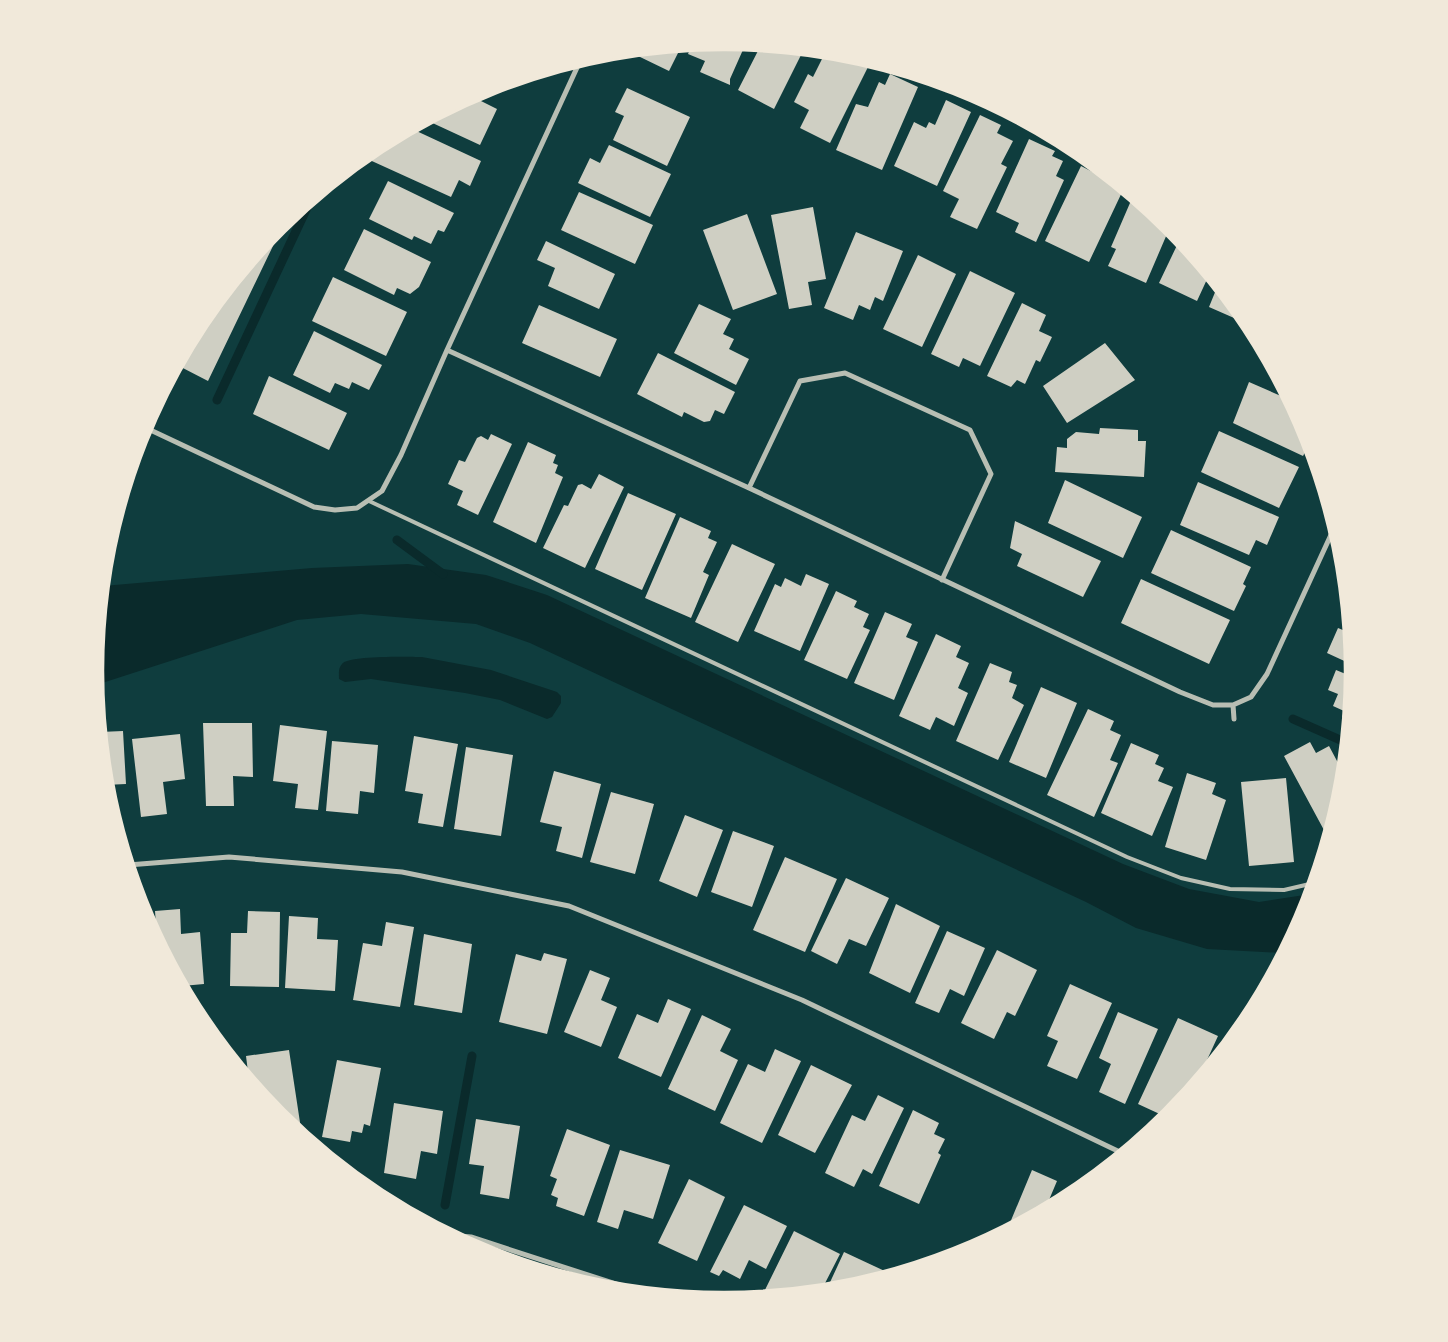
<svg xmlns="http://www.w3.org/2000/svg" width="1448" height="1342" viewBox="0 0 1448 1342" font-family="Raleway,sans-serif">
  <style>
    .water { fill: #0a2a2b }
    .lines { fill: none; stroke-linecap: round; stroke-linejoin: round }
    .stream { stroke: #0a2a2b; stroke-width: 9 }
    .building { fill: #cfcfc3 }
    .service { stroke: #b8beb3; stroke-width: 4 }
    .minor { stroke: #b8beb3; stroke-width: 5 }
    .rim { fill: none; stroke: #f1e9da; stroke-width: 2.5 }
  </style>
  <rect width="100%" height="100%" fill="#0f3d3e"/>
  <path class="water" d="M408,564L486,575L547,595L1123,864L1189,889L1259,902L1311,894L1306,912L1284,953L1207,949L1136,928L1086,902L530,643L476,624L361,614L297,620L96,685L94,671L103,586L312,568Z
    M422,657L491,670L557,692L561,696V703L552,717L547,719L500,700L465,693L371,679L345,682L339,679C339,674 338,668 342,664C349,655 409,657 422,657Z"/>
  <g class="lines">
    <path class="stream" d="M217,400L311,199
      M397,540L443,574
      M1293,719L1347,743
      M445,1205L472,1056"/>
  </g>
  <path class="building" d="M724,41L746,43L730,79V85L700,72L705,61L688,54L692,44Z
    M682,45L669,71L638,56L641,49Z
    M761,45L804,49L774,109L738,90Z
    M834,52L847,53L869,65L830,143L800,128L809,110L794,102L808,74L813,77L822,59L827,57L830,59Z
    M890,74L918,87L882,170L836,150L856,104L868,107L879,82L885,85Z
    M627,88L690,117L667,166L613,140L624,116L615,112Z
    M471,96L497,109L480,145L426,120Z
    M946,100L971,112L937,186L894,166L914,122L926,128L929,122L935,125Z
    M980,115L1001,125L997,133L1013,141L1001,164L1007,167L977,229L950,217L959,199L943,191Z
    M410,128L481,161L470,186L459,180L451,197L363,157L374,147Z
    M1029,139L1055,151L1052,156L1063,161L1056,176L1064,180L1036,242L1015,232L1019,223L996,212Z
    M609,145L671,174L650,217L578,183L590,158L600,163Z
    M1081,166L1124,188L1089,262L1045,241Z
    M388,181L454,213L444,232L438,230L431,244L414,236L412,240L369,219Z
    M579,192L653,225L635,264L561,230Z
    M1133,196L1170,227L1146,283L1108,266L1116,249L1111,247Z
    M813,207L826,279L808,282L812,305L789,309L771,215Z
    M747,214L777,294L733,310L703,230Z
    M285,221L208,381L177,365L201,321L279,226Z
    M364,229L431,262L419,287L410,294L397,288L394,295L344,270Z
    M856,232L903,251L883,301L875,297L870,310L859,305L853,320L824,308Z
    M1180,239L1209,275L1197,301L1159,283Z
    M546,241L615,274L599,309L548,286L555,268L537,260Z
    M918,255L956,274L922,347L883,329Z
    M970,271L1015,293L980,366L963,358L959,367L931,354Z
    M333,277L407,312L386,356L312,321Z
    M1218,285L1248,321L1250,325L1209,307Z
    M1022,303L1046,315L1039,331L1052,337L1040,362L1036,360L1025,384L1017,380L1011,387L987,376Z
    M699,304L731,319L723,334L734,339L729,349L749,359L736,385L674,353Z
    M539,305L617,339L600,377L522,343Z
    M314,331L382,365L369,390L352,382L349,389L335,383L330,393L293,375Z
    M1105,343L1135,380L1067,423L1043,386Z
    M658,353L735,392L724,414L715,410L710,421L704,422L684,412L682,417L637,394Z
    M269,376L347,413L329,450L253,414Z
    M1249,382L1290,400L1306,430L1310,443L1303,456L1233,423Z
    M1100,428L1138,430V441H1146L1144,477L1055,472L1057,447L1067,448V439L1076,432L1099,434Z
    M1219,431L1299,467L1279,508L1201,472Z
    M491,434L512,444L478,515L457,505L463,491L448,484L459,460L465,462L477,438L481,436L488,440Z
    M528,442L556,455L553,463L558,465L555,473L563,477L536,543L493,522Z
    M599,474L624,487L585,568L543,548L564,505L568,506L578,485L582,484L591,489Z
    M1065,480L1142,517L1123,558L1048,523Z
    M1198,482L1279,517L1267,545L1256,540L1249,555L1180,525Z
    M628,493L676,514L642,590L595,569Z
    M680,517L711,531L708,538L717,542L703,572L709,575L691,618L645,598Z
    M1015,521L1101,561L1083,597L1017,566L1022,554L1010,548Z
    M1171,530L1251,567L1243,584L1246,586L1234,611L1151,573Z
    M732,544L775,564L738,642L695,622Z
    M806,574L829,584L800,651L754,631L775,584L781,587L785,578L801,586Z
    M1141,579L1230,620L1209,664L1121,623Z
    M836,591L857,601L854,607L869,614L863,627L870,630L847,679L804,660Z
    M885,612L912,624L906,637L918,642L894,700L854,683Z
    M1338,628L1350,633L1353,665L1327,653Z
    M936,634L961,646L956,657L969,663L958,688L968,693L954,726L936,717L930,730L899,716Z
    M990,663L1012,672L1009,682L1017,685L1012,698L1024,705L998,760L956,741Z
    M1336,670L1353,677L1349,720L1342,717L1344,711L1333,706L1338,694L1328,690Z
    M1041,687L1077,703L1046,778L1009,762Z
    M1088,709L1114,721L1110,730L1121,735L1110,760L1118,763L1094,817L1047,795Z
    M203,723H252L253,777L233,776L234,806H206Z
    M280,725L327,731L318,810L295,808L298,784L273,781Z
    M123,731L126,784L105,785L100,732Z
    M180,734L185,779L163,782L167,814L141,817L132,739Z
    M414,736L458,744L443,827L418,823L423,794L405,791Z
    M332,741L378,745L374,793L360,791L358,814L326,811Z
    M1310,742L1316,753L1329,746L1344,774L1342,794L1331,829L1325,832L1284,756Z
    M1131,743L1159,755L1155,764L1164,768L1158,781L1173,787L1152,836L1101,813Z
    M466,747L513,755L501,836L454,829Z
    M554,771L601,784L582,858L556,851L562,827L540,822Z
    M1187,773L1216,783L1212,794L1226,800L1206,860L1165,847Z
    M1286,778L1294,862L1249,866L1241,782Z
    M611,792L654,804L635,874L590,862Z
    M685,815L723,830L697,897L659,881Z
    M733,831L774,846L752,907L711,892Z
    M785,857L837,879L805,952L753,930Z
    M846,878L889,898L866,946L849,939L837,964L811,951Z
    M896,904L940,926L910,993L869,973Z
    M180,909L181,934L200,932L204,984L182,986L157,939L155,911Z
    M248,911L280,912L279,987L230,986L231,933H247Z
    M289,916L318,918L317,939L338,940L335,991L285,988Z
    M386,922L414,927L400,1007L353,1000L363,943L382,946Z
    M947,931L985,948L964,996L950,989L939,1013L915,1003Z
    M424,934L472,944L462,1013L414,1005Z
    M997,950L1037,970L1015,1016L1007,1012L994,1039L961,1023Z
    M544,953L567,959L547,1034L499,1022L516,954L541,961Z
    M590,970L610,978L601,1000L617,1007L601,1047L564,1032Z
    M1070,984L1112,1003L1077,1079L1047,1066L1058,1041L1047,1036Z
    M668,999L691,1009L661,1077L618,1058L637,1014L658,1023Z
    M1118,1012L1158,1029L1125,1104L1099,1092L1111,1064L1099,1058Z
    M702,1015L731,1029L720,1051L738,1060L715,1111L668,1089Z
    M1178,1018L1218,1036L1196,1084L1173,1112L1167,1109L1164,1116L1138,1104Z
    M775,1049L801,1061L762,1143L720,1123L748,1064L765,1072Z
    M289,1050L301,1129L296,1130L279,1116L249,1080L246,1056Z
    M337,1060L381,1068L370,1126L364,1124L362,1133L352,1131L350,1142L322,1137Z
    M811,1065L852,1085L815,1153L778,1135Z
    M878,1095L904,1108L872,1174L863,1169L854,1187L825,1173L852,1115L865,1121Z
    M394,1103L443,1111L437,1154L421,1151L416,1179L384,1173Z
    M913,1110L939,1123L934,1134L945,1139L938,1153L941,1155L919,1204L879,1186Z
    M476,1119L520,1126L509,1199L480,1194L484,1166L469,1164Z
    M567,1129L610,1145L584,1216L556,1206L558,1198L551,1195L557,1179L550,1176Z
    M620,1150L670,1165L653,1219L624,1210L618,1229L597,1222Z
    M1032,1170L1057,1181L1049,1200L1057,1203L1007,1230Z
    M689,1179L725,1197L697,1261L658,1243Z
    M744,1205L787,1226L766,1269L749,1260L740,1279L723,1270L719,1276L710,1272Z
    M794,1231L840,1254L821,1291L808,1293L799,1288L796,1294L764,1297L762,1296Z
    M844,1252L889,1273L887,1276L847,1289L826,1291Z"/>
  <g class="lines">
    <path class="service" d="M369,501L1127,857L1181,878L1230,889L1284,890L1314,883"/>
    <path class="minor" d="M581,59L447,350L749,488L1180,692L1213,705H1233L1251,697L1267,674L1335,526
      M144,427L314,507L335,510L357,508L382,491L401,455L447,350
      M749,488L800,381L845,373L970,430L991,474L942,580
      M1233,705L1234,719
      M128,865L229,857L402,872L569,906L802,1000L1124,1154
      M449,1235L471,1237L625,1287L637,1292"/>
  </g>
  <path d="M0 0H1448V1342H0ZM103 671a621 621 0 1 1 1242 0a621 621 0 1 1-1242 0Z" fill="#f1e9da" fill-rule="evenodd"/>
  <path class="rim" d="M103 671a621 621 0 1 1 1242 0a621 621 0 1 1-1242 0Z"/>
</svg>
